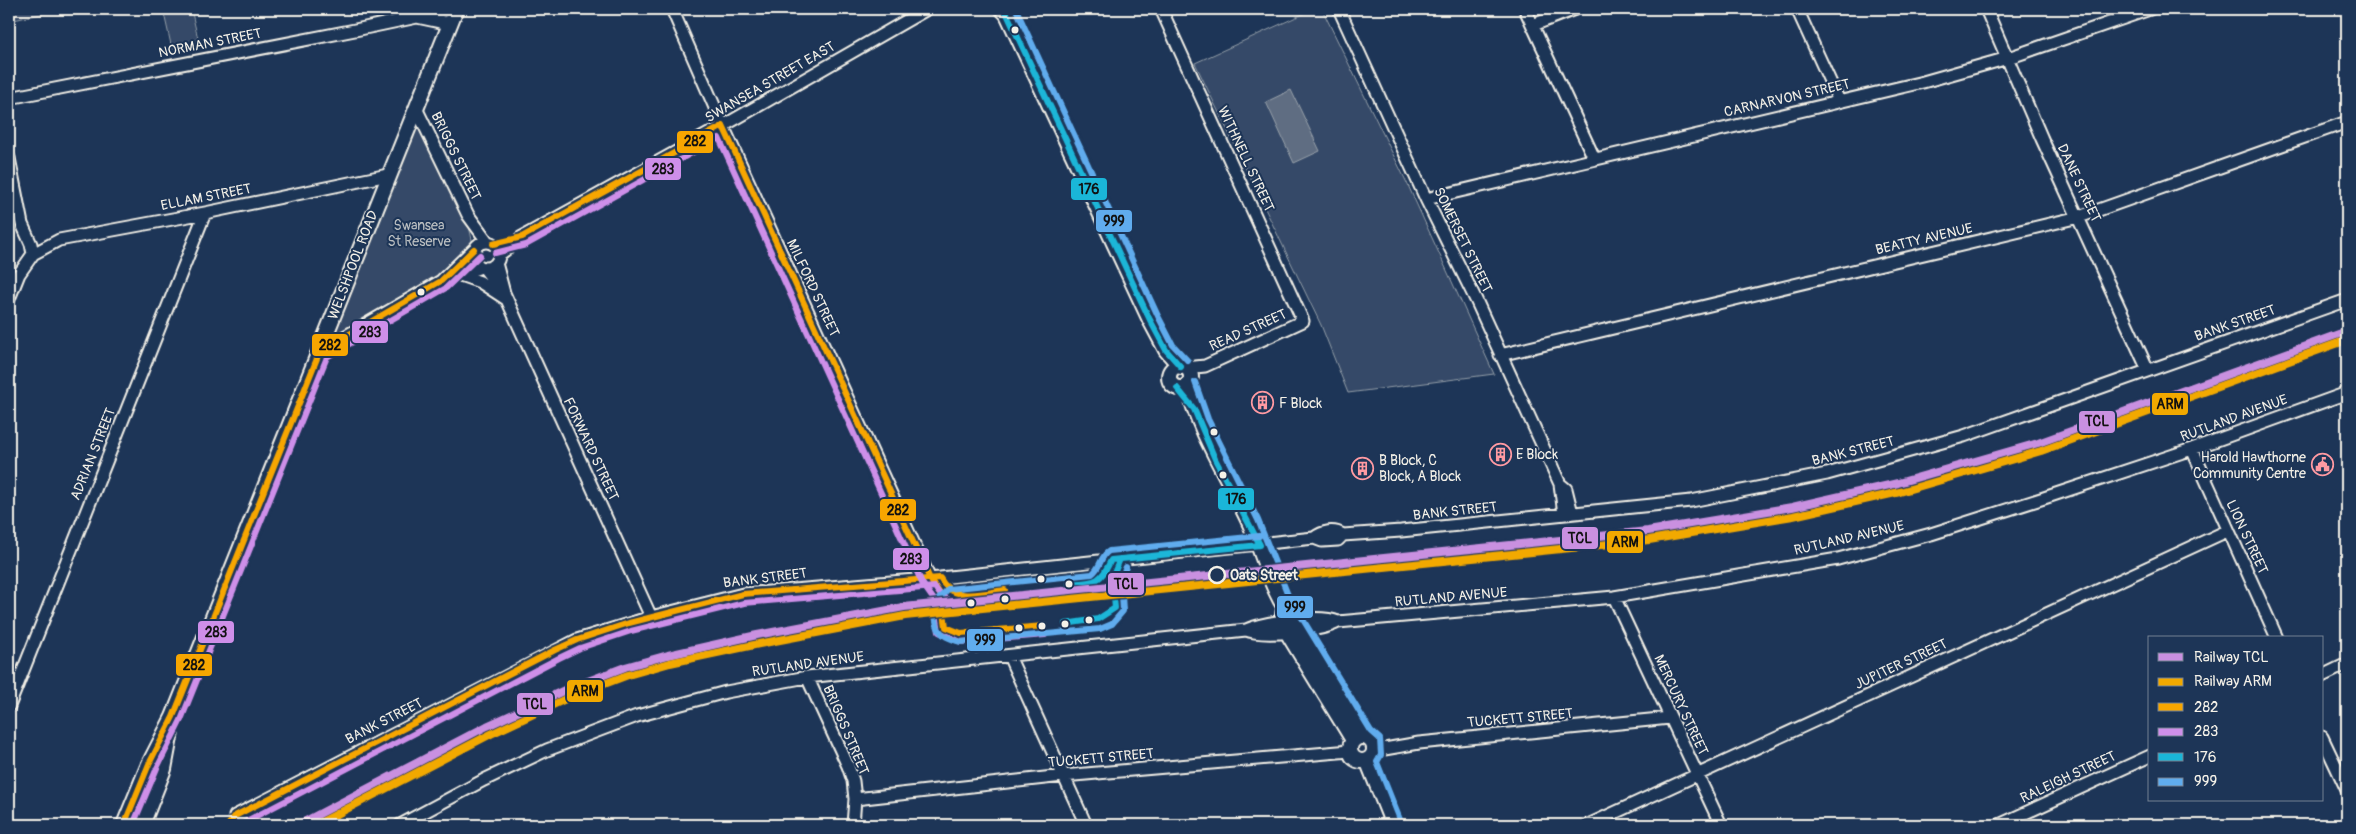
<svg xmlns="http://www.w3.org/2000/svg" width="2356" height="834" viewBox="0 0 2356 834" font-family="Pangolin,sans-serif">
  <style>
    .green { fill: #354a67; stroke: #949ea8 }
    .water { fill: #5e6d82; stroke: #9aa2ab }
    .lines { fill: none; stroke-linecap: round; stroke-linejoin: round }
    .minor-casing { stroke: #f4f1e8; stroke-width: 15 }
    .major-casing { stroke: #f4f1e8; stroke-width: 18 }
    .minor { stroke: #1d3557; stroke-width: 11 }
    .major { stroke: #1d3557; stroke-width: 14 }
    .bus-1-casing { stroke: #1d3557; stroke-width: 10 }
    .bus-2-casing { stroke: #1d3557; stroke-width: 10 }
    .bus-3-casing { stroke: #1d3557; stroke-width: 10 }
    .bus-4-casing { stroke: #1d3557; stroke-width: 10 }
    .bus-1 { stroke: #f7a600; stroke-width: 6 }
    .bus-2 { stroke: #ce8fe9; stroke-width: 6 }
    .bus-3 { stroke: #1ab6d8; stroke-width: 6 }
    .bus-4 { stroke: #60acee; stroke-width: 6 }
    .rail-1-casing { stroke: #1d3557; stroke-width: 11 }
    .rail-2-casing { stroke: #1d3557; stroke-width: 11 }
    .rail-1 { stroke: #c990e0; stroke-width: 8 }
    .rail-2 { stroke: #f2a900; stroke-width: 8 }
    .bus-dot { fill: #f4f1e8; stroke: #1d3557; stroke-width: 2 }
    .stop-dot { fill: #1d3557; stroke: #f4f1e8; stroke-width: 2.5 }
    .labels { text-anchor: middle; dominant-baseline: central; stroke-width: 4; stroke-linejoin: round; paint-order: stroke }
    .street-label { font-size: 14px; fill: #f4f1e8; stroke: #1d3557 }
    .park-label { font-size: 14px; fill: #bbbfc1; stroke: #1d3557 }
    .poi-label { font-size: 14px; fill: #f4f1e8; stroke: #1d3557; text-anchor: start }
    .stop-label { font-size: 14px; font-weight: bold; fill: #f4f1e8; stroke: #1d3557; text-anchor: start }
    .line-badge { stroke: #1d3557; stroke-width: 2 }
    .pale-badge-label { font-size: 14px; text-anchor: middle; font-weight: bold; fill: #111 }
  </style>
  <rect width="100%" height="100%" fill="#1d3557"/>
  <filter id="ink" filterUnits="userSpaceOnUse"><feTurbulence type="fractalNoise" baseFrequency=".02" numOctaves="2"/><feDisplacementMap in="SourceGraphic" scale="10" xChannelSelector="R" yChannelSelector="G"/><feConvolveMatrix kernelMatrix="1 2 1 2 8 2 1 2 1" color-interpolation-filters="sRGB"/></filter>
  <g filter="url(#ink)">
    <path class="green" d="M9,9H64L9,21Z
      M163,9H191L199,43L172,49Z
      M1314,9H1322L1407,183L1494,374L1348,393L1321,325L1195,63Z
      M416,112L467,217L474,249L439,282L320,351Z"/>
    <path class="water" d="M1291,90L1320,151L1294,163L1266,102Z"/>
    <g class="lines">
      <defs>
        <path id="minor" d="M672,9L723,126L930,579
          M1161,9L1303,321L1205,366L1186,368
          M1339,9L1426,199L1476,300L1560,484L1564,514
          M1525,9L1594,158
          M1797,9L1839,101
          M1986,9L2042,139L2148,370
          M417,17L450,24
          M1533,25L1575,9
          M9,98L360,29L417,17L425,11H455
          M417,110L468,215L487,241
          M9,158L22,224L31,244L33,254L19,274L9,299
          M1426,199L1923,82L2008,58L2150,9
          M473 255a13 13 0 1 1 26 0a13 13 0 1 1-26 0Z
          M33,254L59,240L205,213L388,175
          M499,255L522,237L723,126L927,9
          M496,263L504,293L651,617
          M484,268L502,292
          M460,275L480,282L506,299
          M442,280L474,249
          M320,351L441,281L481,267
          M1500,355L2079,217L2347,122
          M2192,449L2277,638
          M1560,484L1566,489L1572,513
          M1314,538L1322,541L1338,540L1343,535
          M1614,597L1721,825
          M1246,630C1262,637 1323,631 1338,622
          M1009,656L1086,825
          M2322,676L2347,664
          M807,677L848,766L853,781L855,799L853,825
          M9,706L205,213
          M2322,737L2347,790
          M1373,751L1419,743L1670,718
          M855,799L1063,776L1350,751
          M235,816L577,640L651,617L743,594L940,578L1314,538C1323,531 1334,529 1343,535L1401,531L1691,501L1827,474L1964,436L2347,300
          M400,825L484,780L547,750L637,716L726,692L807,677L1246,630C1264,622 1320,614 1338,622L1614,597L1838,559L1931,534L2044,498L2192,449L2347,393
          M1588,825L2227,531
          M1999,825L2150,756"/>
        <path id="major" d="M1002,9L1007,14L1150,320L1166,350L1181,367
          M1169 377a11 11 0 1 1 22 0a11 11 0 1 1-22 0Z
          M1187,385C1201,437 1228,476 1250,524C1264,555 1272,596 1295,621L1364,737
          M1284,609L1282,623L1290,637L1353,740
          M1350 749a12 12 0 1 1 24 0a12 12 0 1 1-24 0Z
          M1367,760L1393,825
          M124,825L149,764L173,717L456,9
          M142,825L164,769L171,732"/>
      </defs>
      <use href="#minor" class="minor-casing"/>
      <use href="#major" class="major-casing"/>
      <use href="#minor" class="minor"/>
      <use href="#major" class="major"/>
      <defs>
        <path id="bus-1" d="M493,244L522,237L723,126L930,579L942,597L946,627L961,633L1044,626
          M124,825L149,764L173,717L320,351L441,281L474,249
          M228,825L235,816L555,650L577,640L629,623L743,594L940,578C952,603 983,593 1005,590"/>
        <path id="bus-2" d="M495,253L526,245L719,138L922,583L934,600L939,632L961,642L1045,635
          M133,825L157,768L181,720L327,357L446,288L480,255
          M239,825L559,658L580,648L631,631L744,603L935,587C947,612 985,602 1006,599"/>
        <path id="bus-3" d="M1002,9L1007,14L1150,320L1166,350L1181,367
          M1177,388L1194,409L1215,459L1260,545
          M1069,584C1095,582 1100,584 1111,560L1260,545
          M1065,624L1098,619L1115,608L1112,578L1120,559"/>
        <path id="bus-4" d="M1016,9L1158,316L1173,345L1188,361
          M1195,382L1208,419L1258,520L1288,595L1371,731L1380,739L1381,755L1377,762L1401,822
          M1126,567L1121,579L1123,611L1112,624L1100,629L961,642C936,636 935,627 935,603L948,589L1092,574C1101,568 1100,556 1109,551L1259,536"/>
      </defs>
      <use href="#bus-1" class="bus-1-casing"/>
      <use href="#bus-2" class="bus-2-casing"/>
      <use href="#bus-3" class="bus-3-casing"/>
      <use href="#bus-4" class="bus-4-casing"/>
      <use href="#bus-1" class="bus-1"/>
      <use href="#bus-2" class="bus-2"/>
      <use href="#bus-3" class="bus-3"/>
      <use href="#bus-4" class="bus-4"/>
      <defs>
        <path id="rail-1" d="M298,825L487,726L567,689L625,667L668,655L757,635L904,607L1648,531L1792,507L1898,483L2038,443L2347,331"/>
        <path id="rail-2" d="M316,825L491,734L570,697L628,675L670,663L759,644L905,616L1649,540L1793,516L1900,492L2041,451L2347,340"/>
      </defs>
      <use href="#rail-1" class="rail-1-casing"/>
      <use href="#rail-2" class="rail-2-casing"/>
      <use href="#rail-1" class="rail-1"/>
      <use href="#rail-2" class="rail-2"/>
    </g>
  </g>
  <defs>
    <symbol id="building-ring" viewBox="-11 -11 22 22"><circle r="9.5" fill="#1d3557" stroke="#ff9aa2" stroke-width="1.5"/><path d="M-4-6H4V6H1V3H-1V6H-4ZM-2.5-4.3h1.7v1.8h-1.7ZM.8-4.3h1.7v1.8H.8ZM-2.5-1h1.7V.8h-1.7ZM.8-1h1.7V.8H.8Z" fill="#ff9aa2"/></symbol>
    <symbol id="civic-ring" viewBox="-11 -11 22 22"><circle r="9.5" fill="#1d3557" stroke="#ff9aa2" stroke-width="1.5"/><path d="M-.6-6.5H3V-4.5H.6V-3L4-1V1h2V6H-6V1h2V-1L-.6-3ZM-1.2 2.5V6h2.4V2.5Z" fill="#ff9aa2"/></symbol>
  </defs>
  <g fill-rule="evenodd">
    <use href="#building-ring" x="1250" y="390" width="25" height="25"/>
    <use href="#building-ring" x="1488" y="442" width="25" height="25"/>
    <use href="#civic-ring" x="2310" y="452" width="25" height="25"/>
    <use href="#building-ring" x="1350" y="456" width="25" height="25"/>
  </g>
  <g class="bus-dot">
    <circle cx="1015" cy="30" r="4.5"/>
    <circle cx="421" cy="292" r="4.5"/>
    <circle cx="1214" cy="432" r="4.5"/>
    <circle cx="1223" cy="475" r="4.5"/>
    <circle cx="1041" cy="579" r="4.5"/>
    <circle cx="1069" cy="584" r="4.5"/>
    <circle cx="1005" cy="599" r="4.5"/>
    <circle cx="971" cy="603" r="4.5"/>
    <circle cx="1089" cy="620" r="4.5"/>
    <circle cx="1065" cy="624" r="4.5"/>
    <circle cx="1042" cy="626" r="4.5"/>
    <circle cx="1019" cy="628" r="4.5"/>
  </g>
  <circle class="stop-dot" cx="1217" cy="575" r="8"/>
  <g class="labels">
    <g class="street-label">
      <text transform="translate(210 43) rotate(-11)">NORMAN STREET</text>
      <text transform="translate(770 82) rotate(-30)">SWANSEA STREET EAST</text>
      <text transform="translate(1787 98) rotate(-13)">CARNARVON STREET</text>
      <text transform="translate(456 156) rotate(64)">BRIGGS STREET</text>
      <text transform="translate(1246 159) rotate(65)">WITHNELL STREET</text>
      <text transform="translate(2079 183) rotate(65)">DANE STREET</text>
      <text transform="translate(206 197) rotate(-11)">ELLAM STREET</text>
      <text transform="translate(1924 239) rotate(-13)">BEATTY AVENUE</text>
      <text transform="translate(1463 240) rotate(64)">SOMERSET STREET</text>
      <text transform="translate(353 265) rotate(-69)">WELSHPOOL ROAD</text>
      <text transform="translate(813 288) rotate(65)">MILFORD STREET</text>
      <text transform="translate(2235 323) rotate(-19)">BANK STREET</text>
      <text transform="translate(1248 330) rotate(-24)">READ STREET</text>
      <text transform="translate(2234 418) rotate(-20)">RUTLAND AVENUE</text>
      <text transform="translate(591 449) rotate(65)">FORWARD STREET</text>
      <text transform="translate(1853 451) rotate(-14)">BANK STREET</text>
      <text transform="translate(93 454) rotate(-68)">ADRIAN STREET</text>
      <text transform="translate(1455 511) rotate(-6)">BANK STREET</text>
      <text transform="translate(2247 537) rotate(65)">LION STREET</text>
      <text transform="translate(1849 538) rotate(-13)">RUTLAND AVENUE</text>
      <text transform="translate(765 578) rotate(-7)">BANK STREET</text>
      <text transform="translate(1451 597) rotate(-5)">RUTLAND AVENUE</text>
      <text transform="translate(808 664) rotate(-8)">RUTLAND AVENUE</text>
      <text transform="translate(1901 664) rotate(-25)">JUPITER STREET</text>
      <text transform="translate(1681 705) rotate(65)">MERCURY STREET</text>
      <text transform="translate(1520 718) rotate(-5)">TUCKETT STREET</text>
      <text transform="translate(384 721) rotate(-27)">BANK STREET</text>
      <text transform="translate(846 730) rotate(67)">BRIGGS STREET</text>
      <text transform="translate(1101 758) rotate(-5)">TUCKETT STREET</text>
      <text transform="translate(2068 777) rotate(-25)">RALEIGH STREET</text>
    </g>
    <g class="park-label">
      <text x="419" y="225">Swansea<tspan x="419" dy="16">St Reserve</tspan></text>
    </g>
    <g class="poi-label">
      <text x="1279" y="403">F Block</text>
      <text x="1516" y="454">E Block</text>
      <text x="2306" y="457" text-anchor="end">Harold Hawthorne<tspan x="2306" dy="16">Community Centre</tspan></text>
      <text x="1379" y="460">B Block, C<tspan x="1379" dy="16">Block, A Block</tspan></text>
    </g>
    <g class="stop-label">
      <text x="1230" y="575">Oats Street</text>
    </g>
  </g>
  <g class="line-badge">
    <rect x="676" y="130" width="38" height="24" rx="5" fill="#f7a600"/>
    <rect x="644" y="157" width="38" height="24" rx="5" fill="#ce8fe9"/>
    <rect x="1070" y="177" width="38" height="24" rx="5" fill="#1ab6d8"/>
    <rect x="1095" y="209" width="38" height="24" rx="5" fill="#60acee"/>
    <rect x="351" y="320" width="38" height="24" rx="5" fill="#ce8fe9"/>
    <rect x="311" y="333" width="38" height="24" rx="5" fill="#f7a600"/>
    <rect x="2151" y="392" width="38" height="24" rx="5" fill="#f2a900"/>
    <rect x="2078" y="410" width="38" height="24" rx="5" fill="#c990e0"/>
    <rect x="1217" y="487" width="38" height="24" rx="5" fill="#1ab6d8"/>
    <rect x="879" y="498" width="38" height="24" rx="5" fill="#f7a600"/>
    <rect x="1561" y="526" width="38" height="24" rx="5" fill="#c990e0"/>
    <rect x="1606" y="530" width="38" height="24" rx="5" fill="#f2a900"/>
    <rect x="892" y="547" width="38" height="24" rx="5" fill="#ce8fe9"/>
    <rect x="1107" y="572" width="38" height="24" rx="5" fill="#c990e0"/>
    <rect x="1276" y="595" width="38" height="24" rx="5" fill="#60acee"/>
    <rect x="197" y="620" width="38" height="24" rx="5" fill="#ce8fe9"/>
    <rect x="966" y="628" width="38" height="24" rx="5" fill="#60acee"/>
    <rect x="175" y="653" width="38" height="24" rx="5" fill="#f7a600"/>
    <rect x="566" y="679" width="38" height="24" rx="5" fill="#f2a900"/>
    <rect x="516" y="692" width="38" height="24" rx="5" fill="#c990e0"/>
  </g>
  <g class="pale-badge-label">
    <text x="695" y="146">282</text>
    <text x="663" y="174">283</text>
    <text x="1089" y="194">176</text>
    <text x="1114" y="226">999</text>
    <text x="370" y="337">283</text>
    <text x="330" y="350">282</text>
    <text x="2170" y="409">ARM</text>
    <text x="2097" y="426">TCL</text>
    <text x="1236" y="504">176</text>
    <text x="898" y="515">282</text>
    <text x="1580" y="543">TCL</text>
    <text x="1625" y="547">ARM</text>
    <text x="911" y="564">283</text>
    <text x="1126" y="589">TCL</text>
    <text x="1295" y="612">999</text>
    <text x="216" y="637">283</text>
    <text x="985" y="645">999</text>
    <text x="194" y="670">282</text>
    <text x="585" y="696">ARM</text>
    <text x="535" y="709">TCL</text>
  </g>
  <rect width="2356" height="834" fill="none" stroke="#1d3557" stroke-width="30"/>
  <rect x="15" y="15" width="2326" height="804" fill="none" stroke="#f4f1e8" stroke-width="2" filter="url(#ink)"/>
  <rect x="2148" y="636" width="175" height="165" fill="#1d3557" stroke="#738091"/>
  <rect x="2158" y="653" width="25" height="8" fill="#c990e0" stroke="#738091"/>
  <text x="2194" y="662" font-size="15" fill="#f4f1e8">Railway TCL</text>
  <rect x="2158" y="678" width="25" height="8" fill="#f2a900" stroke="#738091"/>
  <text x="2194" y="686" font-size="15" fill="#f4f1e8">Railway ARM</text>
  <rect x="2158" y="703" width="25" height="8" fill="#f7a600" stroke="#738091"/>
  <text x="2194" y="712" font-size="15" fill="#f4f1e8">282</text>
  <rect x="2158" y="728" width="25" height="8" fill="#ce8fe9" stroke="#738091"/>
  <text x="2194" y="736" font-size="15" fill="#f4f1e8">283</text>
  <rect x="2158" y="753" width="25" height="8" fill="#1ab6d8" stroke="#738091"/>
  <text x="2194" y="762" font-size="15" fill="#f4f1e8">176</text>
  <rect x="2158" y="778" width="25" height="8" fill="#60acee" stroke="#738091"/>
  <text x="2194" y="786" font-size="15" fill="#f4f1e8">999</text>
</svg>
